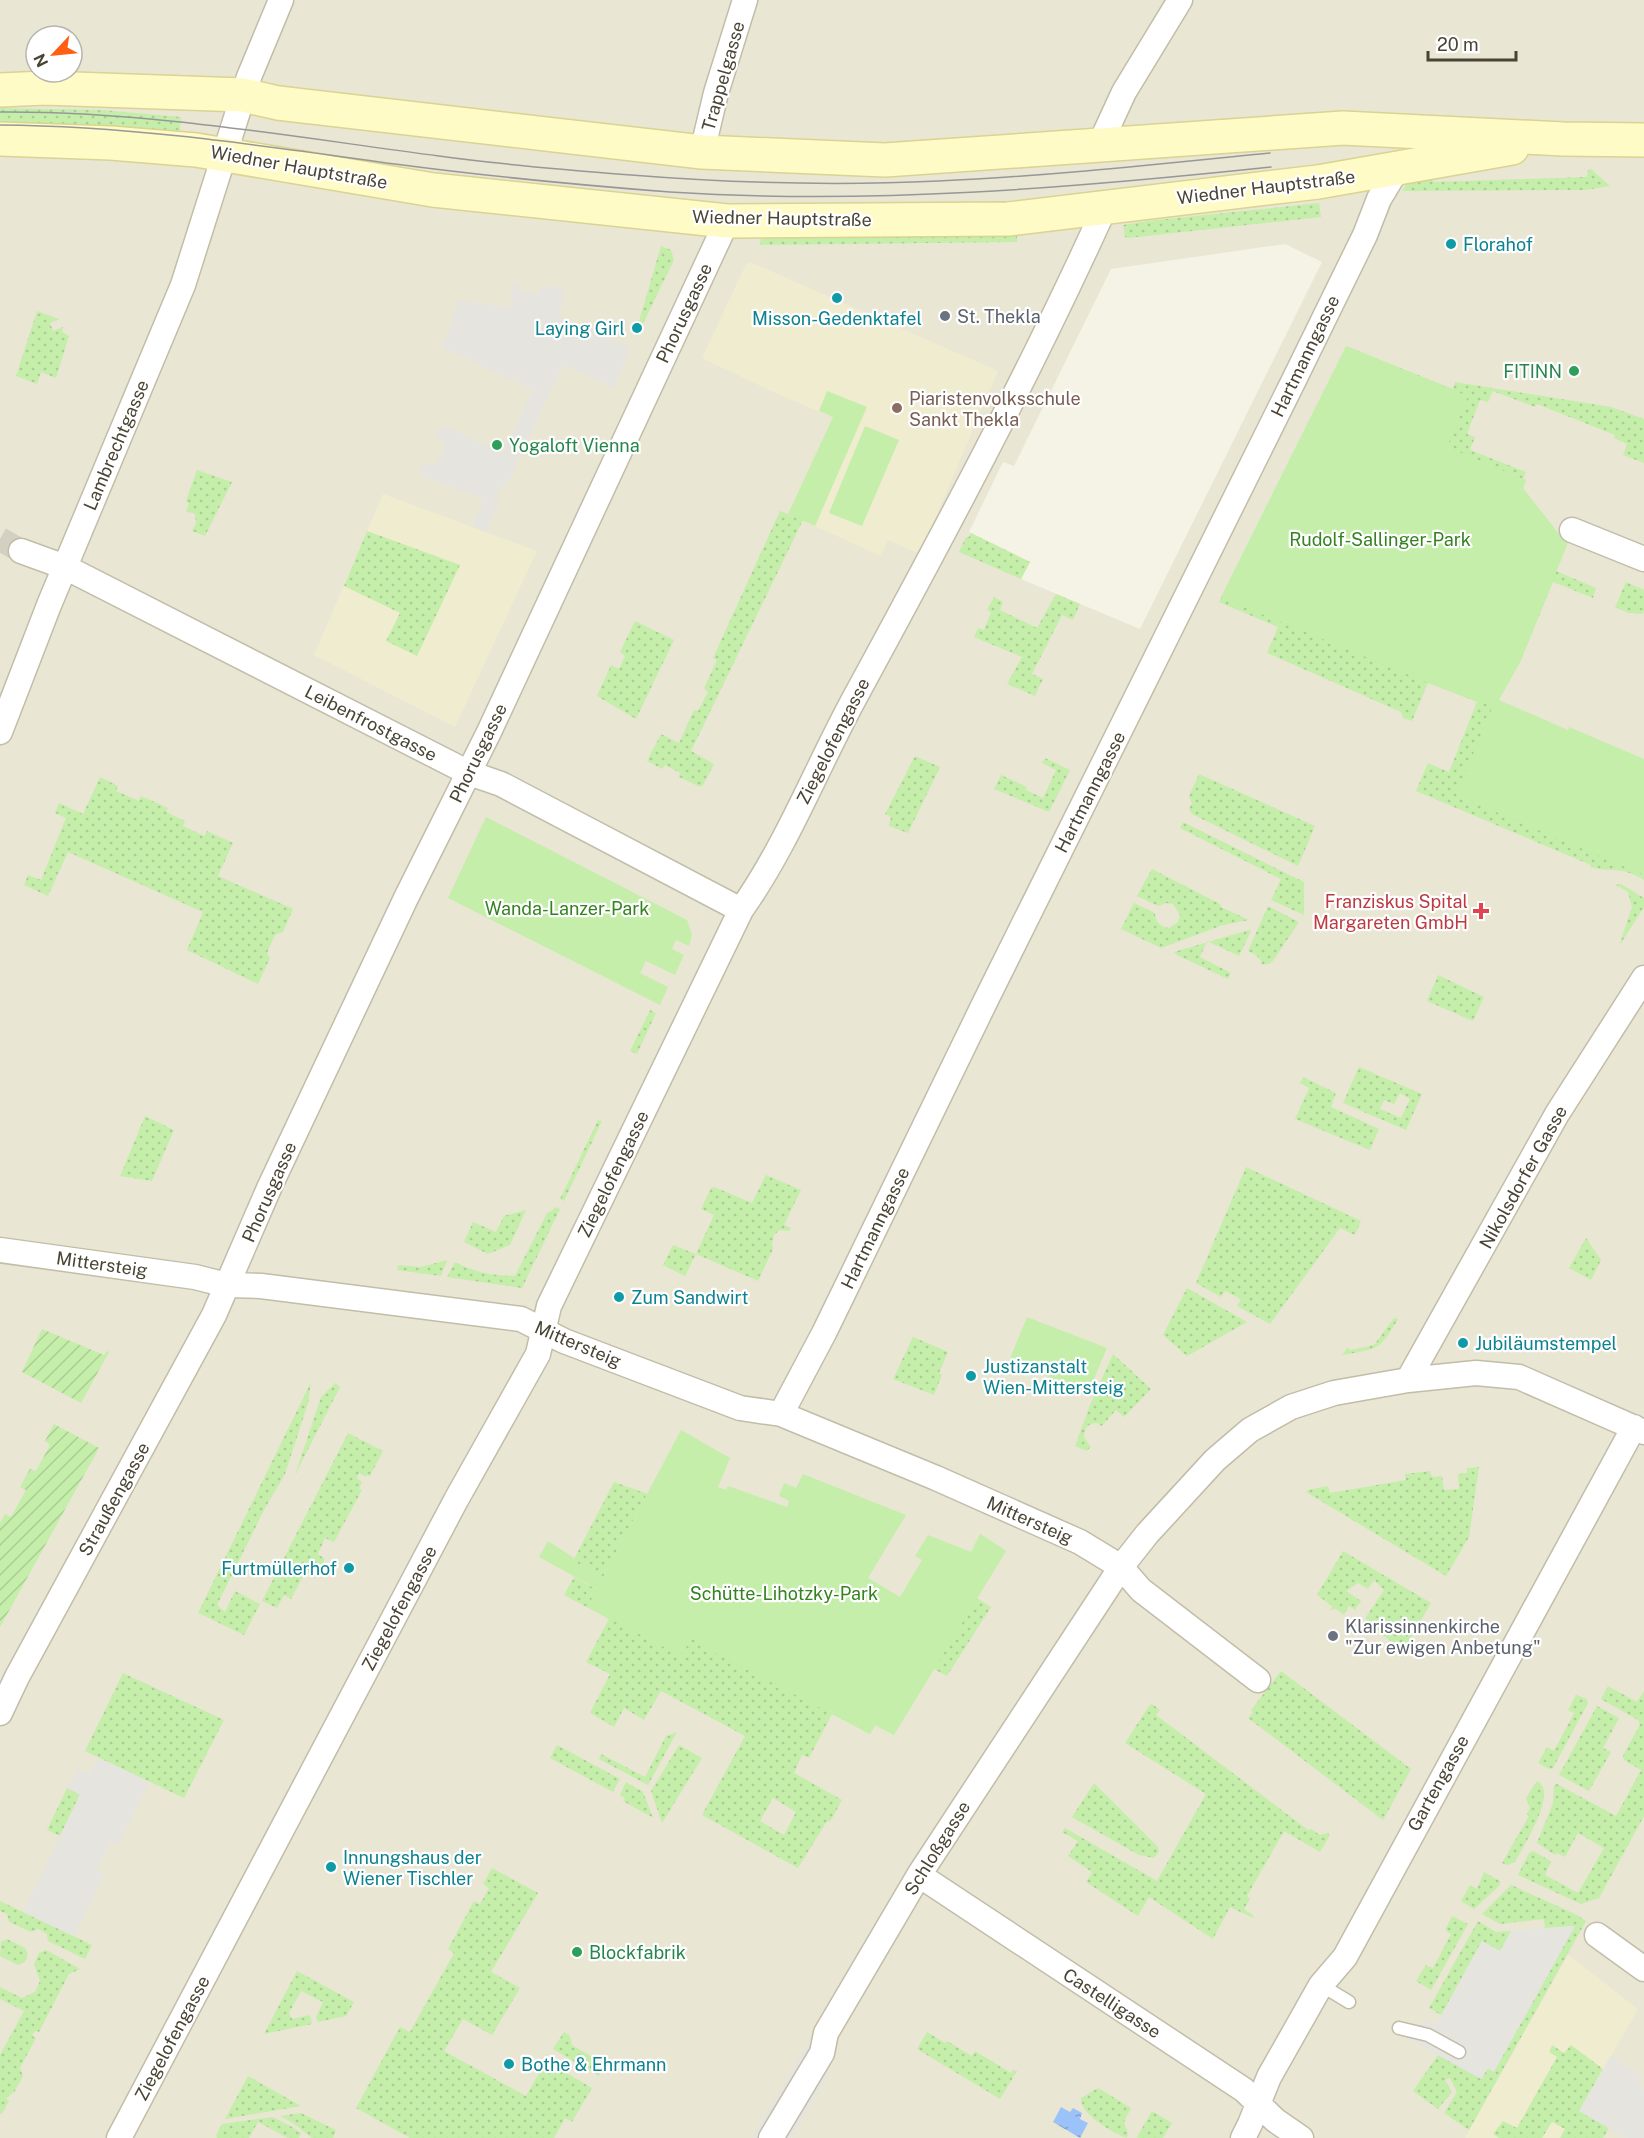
<svg xmlns="http://www.w3.org/2000/svg" width="1644" height="2138" viewBox="0 0 1644 2138" font-family="'Public Sans',sans-serif">
  <style>
    .residential { fill: #eae6d4; fill-rule: evenodd }
    .education { fill: #f0eccf }
    .grass { fill: url(#grass-dots); fill-rule: evenodd }
    .park { fill: #c4eeaa }
    .garden { fill: url(#garden-furrows) }
    .parking { fill: #e6e4df }
    .water { fill: url(#water-ripples) }
    .lines { fill: none; stroke-linecap: round; stroke-linejoin: round }
    .minor-tunnel { stroke: #d3d0c2; stroke-width: 24; stroke-dasharray: 24 12; stroke-linecap: butt }
    .service-casing { stroke: #c2bda8; stroke-width: 15 }
    .minor-casing { stroke: #c2bda8; stroke-width: 27 }
    .secondary-casing { stroke: #dad391; stroke-width: 36 }
    .service { stroke: #fff; stroke-width: 12 }
    .minor { stroke: #fff; stroke-width: 24 }
    .secondary { stroke: #fffbc6; stroke-width: 33 }
    .tram { stroke: #979797; stroke-width: 1.5 }
    .culture-dot { fill: #0f9aa8; stroke: #fff; stroke-width: 2 }
    .worship-dot { fill: #6b7280; stroke: #fff; stroke-width: 2 }
    .leisure-dot { fill: #2e9e5b; stroke: #fff; stroke-width: 2 }
    .education-dot { fill: #8d6e63; stroke: #fff; stroke-width: 2 }
    .health-dot { fill: #e0444e; stroke: #fff; stroke-width: 2 }
    .labels { text-anchor: middle; dominant-baseline: central; stroke-width: 4.5; stroke-linejoin: round; paint-order: stroke }
    .street-label { font-size: 18px; fill: #494434; stroke: #fff }
    .culture-label { font-size: 18px; fill: #0d838f; stroke: #fff; text-anchor: start }
    .worship-label { font-size: 18px; fill: #5b616d; stroke: #fff; text-anchor: start }
    .leisure-label { font-size: 18px; fill: #27864d; stroke: #fff; text-anchor: start }
    .education-label { font-size: 18px; fill: #785e54; stroke: #fff; text-anchor: start }
    .park-label { font-size: 18px; fill: #358221; stroke: #fff }
    .health-label { font-size: 18px; fill: #be3a42; stroke: #fff; text-anchor: end }
  </style>
  <defs>
    <pattern id="grass-dots" width="8" height="8" patternUnits="userSpaceOnUse" patternTransform="scale(1.5)"><rect width="8" height="8" fill="#c4eeaa"/><path d="M2 2h.1M6 6h.1" fill="none" stroke="#aacd93" stroke-width="1.8" stroke-linecap="round"/></pattern>
    <pattern id="garden-furrows" width="10" height="10" patternUnits="userSpaceOnUse" patternTransform="scale(1.5)"><rect width="10" height="10" fill="#c4eeaa"/><path d="M-1 1l2-2M0 10L10 0M9 11l2-2" fill="none" stroke="#aacd93"/></pattern>
    <pattern id="water-ripples" width="26" height="14" patternUnits="userSpaceOnUse" patternTransform="scale(1.5)"><rect width="26" height="14" fill="#9cc3f9"/><path d="M2 4q2-2 4 0t4 0M15 11q2-2 4 0t4 0" fill="none" stroke="#81a0ca"/></pattern>
  </defs>
  <rect width="100%" height="100%" fill="#f5f3e6"/>
  <path class="residential" d="M0,0H1644V2138H0ZM36,36H72V72H36ZM1285,244L1322,262L1140,629L1021,579L1030,562L969,532L1003,462L1014,466L1111,269Z"/>
  <path class="education" d="M750,262L998,371L920,554L888,540L881,556L788,514L833,417L782,396L702,358L746,264Z
    M383,494L537,551L455,727L314,655Z
    M1568,1955L1638,2009L1564,2138H1465Z"/>
  <path class="grass" d="M0,108L102,110L181,117L179,141L0,129Z
    M1591,169L1610,186L1585,190L1402,191L1410,179L1432,178L1433,182L1587,177L1588,170Z
    M1319,203L1321,217L1128,238L1125,237L1123,225L1148,221Z
    M1013,233L1017,234V242L760,245L761,236L887,237Z
    M661,246L671,250L674,260L637,336L636,335L637,328Z
    M37,311L59,319L50,323L53,331L63,327L62,332L69,336L56,378L41,372L37,384L16,376Z
    M1346,346L1453,389L1455,382L1611,407L1644,419V463L1623,455L1627,444L1614,438L1615,435L1537,404L1535,407L1493,391L1488,402L1480,400L1467,434L1475,437L1470,450L1526,472L1523,479L1526,480L1474,490Z
    M197,470L232,482L205,536L192,531L196,523L195,514L186,511L189,503L186,501Z
    M780,511L803,520L691,751L714,764L703,785L700,787L679,777L680,773L665,765L662,769L647,761L661,734L679,743L694,710L698,711L708,692L704,688L717,660L713,658Z
    M367,531L460,565L417,656L386,641L400,613L344,586Z
    M971,533L1030,562L1021,579L959,552L966,537H969Z
    M1569,540L1556,571L1596,588L1593,598L1553,582L1521,660L1507,685Z
    M1239,562L1493,706L1644,870V880C1619,865 1614,873 1590,867L1591,865L1416,791L1428,763L1449,772L1477,702L1428,683L1412,721L1403,718L1401,712L1267,653L1278,627L1219,602Z
    M1626,582L1644,590V612L1642,614L1628,613L1615,607Z
    M1056,594L1080,604L1073,620L1062,615L1032,674L1043,679L1035,696L1007,684L1022,657L974,637L978,628L984,630L991,612L987,610L994,597L1003,602L1000,610L1037,628Z
    M635,621L674,640L636,719L597,696L611,665L619,669L625,656L620,652Z
    M915,756L940,767L908,833L889,826L891,817L885,814Z
    M1045,758L1070,770L1049,812L994,789L1001,775L1027,787L1026,790L1043,798L1056,770L1042,763Z
    M1199,774L1315,826L1298,866L1192,814L1189,809L1192,803L1189,796Z
    M100,777L118,786L116,791L139,801L141,796L168,808L166,812L185,821L183,826L204,836L207,831L233,843L218,876L293,909L283,932L275,935L267,953L270,958L258,984L187,950L203,912L68,852L48,896L24,885L28,875L41,880L66,818L55,813L59,803L83,814Z
    M1183,822L1304,882V915L1271,900L1281,879L1180,828Z
    M1152,869L1220,904L1221,907L1249,920L1223,925L1161,948L1121,929L1134,903L1155,913C1155,922 1161,927 1169,928L1178,922L1180,915L1173,904L1166,903L1158,906L1137,896Z
    M1621,884L1644,898V907L1619,946L1632,907L1628,892L1616,885Z
    M1268,906L1299,922L1275,958C1271,964 1268,965 1261,964L1262,962L1256,955L1248,951Z
    M1249,930L1251,931L1239,956L1207,941L1200,957L1231,973L1228,979L1177,955L1174,952Z
    M1438,975L1484,997L1473,1021L1427,1001Z
    M650,1010L656,1013L637,1054L630,1051Z
    M1359,1067L1422,1094L1406,1130L1343,1103ZM1400,1093L1410,1099L1401,1118L1380,1109L1384,1100L1394,1104Z
    M1303,1077L1336,1093L1331,1107L1379,1129L1370,1150L1295,1119L1309,1088L1300,1083Z
    M145,1116L174,1130L152,1181L120,1176Z
    M598,1120L602,1121L564,1201L560,1199Z
    M1246,1167L1361,1221L1355,1235L1340,1228L1270,1324L1237,1306L1241,1299L1225,1291L1221,1297L1196,1283Z
    M766,1175L801,1190L784,1225L791,1228L789,1231L780,1230L774,1235L772,1244L773,1249L758,1281L696,1254L685,1276L663,1265L673,1245L696,1254L714,1215L701,1209L711,1188L714,1187L752,1203Z
    M554,1207L560,1209L522,1288L447,1277L455,1262C474,1272 493,1276 515,1276L547,1213L553,1210Z
    M526,1210L510,1245L488,1254L464,1242L473,1222L496,1232L504,1216Z
    M1586,1238L1601,1260L1591,1280L1569,1268Z
    M447,1260L441,1276L397,1270L398,1265L421,1267Z
    M1187,1288L1247,1322L1187,1356L1163,1335Z
    M1394,1318L1398,1319C1380,1351 1377,1349 1342,1355L1347,1348L1351,1350L1374,1345Z
    M913,1337L948,1352L939,1373L942,1375L934,1395L893,1379Z
    M1113,1354L1151,1389L1124,1417L1116,1410L1102,1426L1097,1423C1088,1423 1084,1428 1084,1437L1091,1447L1086,1451L1075,1446L1090,1405Z
    M311,1382L308,1403L285,1474L265,1508L217,1605L225,1612L235,1591L260,1604L244,1635L198,1613Z
    M335,1383L340,1387L295,1475L321,1397Z
    M348,1433L383,1451L370,1476L367,1475L366,1477L359,1473L357,1478L362,1482L359,1489L362,1490L334,1542L325,1538L318,1554L325,1559L315,1578L305,1573L291,1599L284,1595L277,1608L262,1601Z
    M678,1438L730,1458L647,1494L603,1577L573,1561L614,1482L648,1494Z
    M1479,1467L1469,1537L1446,1576L1306,1492L1308,1490L1328,1486L1330,1493L1406,1480L1405,1474L1430,1471L1432,1477L1442,1476L1444,1490L1459,1489L1458,1474L1467,1473V1468Z
    M980,1534L1006,1551L977,1598L991,1607L947,1676L934,1669L900,1724Z
    M1343,1551L1431,1603L1403,1651L1368,1623L1366,1618L1368,1614L1384,1590L1374,1580L1368,1589L1358,1583L1346,1591L1361,1601L1355,1610L1349,1606L1344,1615L1336,1609L1330,1610L1332,1606L1317,1595Z
    M574,1577L616,1600L729,1631L717,1654L744,1650L890,1729L894,1735L875,1725L870,1734L832,1714L809,1758L802,1755L794,1773L842,1800L830,1822L827,1821L798,1868L702,1815L745,1736L661,1691L644,1720L624,1708L614,1727L590,1713L610,1674L586,1662L609,1619L564,1595ZM773,1798L796,1812L784,1835L760,1821Z
    M1281,1671L1411,1769L1383,1820L1248,1718L1253,1712L1251,1710Z
    M123,1673L224,1720L184,1798L85,1751Z
    M1608,1686L1637,1702L1644,1691V1816L1599,1898L1581,1904L1518,1875L1529,1853L1533,1851L1551,1861L1545,1875L1578,1893L1604,1848L1578,1833L1565,1857L1557,1853L1555,1855L1537,1843L1553,1803L1554,1785L1557,1784L1616,1816L1641,1770L1624,1760L1623,1756L1640,1724L1638,1720L1601,1699Z
    M1576,1695L1587,1699L1588,1703L1553,1768L1549,1769L1538,1763L1547,1747L1554,1751L1574,1713L1568,1710Z
    M1151,1703L1160,1710L1156,1715L1308,1830L1311,1829L1320,1835L1328,1833L1330,1835L1320,1852L1284,1831L1247,1896L1250,1899L1244,1909L1254,1916L1253,1918L1230,1907L1213,1939L1149,1897L1138,1916L1086,1882L1092,1872L1068,1856L1078,1841L1062,1832L1065,1828L1157,1881L1206,1794L1125,1743Z
    M1597,1706L1619,1718L1603,1748L1611,1752L1589,1791L1559,1775Z
    M677,1732L648,1785L599,1759L601,1754L645,1777L666,1736Z
    M557,1745L620,1779L613,1792L550,1758Z
    M679,1745L702,1758L662,1823L651,1791Z
    M1537,1781C1559,1791 1523,1847 1515,1862L1507,1865L1502,1863L1529,1816L1527,1814L1530,1808L1526,1798Z
    M626,1782L643,1792L653,1818L623,1801L625,1798L620,1795Z
    M1094,1783L1157,1846L1159,1852L1154,1858L1139,1855L1072,1817Z
    M67,1788L80,1794L60,1836L47,1830Z
    M492,1868L538,1893L491,1972L520,1988L492,2035L463,2019L444,2051L526,2096L546,2061L592,2088L572,2122L565,2118L554,2138H410L356,2108L400,2027L410,2032L454,1953L448,1949L474,1901L480,1904L489,1888L483,1884Z
    M1484,1872L1500,1881V1885L1474,1909L1461,1901L1470,1885L1477,1889Z
    M1511,1885L1577,1915L1586,1921L1469,2130L1444,2113L1457,2092L1450,2078L1445,2080L1452,2092L1438,2109L1413,2091L1438,2055L1482,2078L1574,1926L1545,1928L1544,1919L1500,1924L1482,1914Z
    M0,1901L92,1945L85,1959L48,1941L47,1934L38,1929L31,1932L9,1922L7,1914L0,1911Z
    M1452,1916L1468,1924L1431,1990L1416,1981L1426,1965L1433,1968L1451,1934L1445,1930Z
    M1478,1921L1496,1932L1511,1931L1500,1952L1482,1941L1441,2015L1429,2008Z
    M7,1939L25,1948L28,1954L25,1962L18,1965L0,1956L1,1942Z
    M46,1950L80,1969L69,1974L39,2032L35,2031L32,2036L36,2038L20,2068L23,2076L15,2091L6,2098L9,2101L2,2114L0,2113V2055L24,2011L0,1999V1987L22,1998L35,1992L40,1981L34,1964L39,1953Z
    M297,1971L354,2002L346,2016L318,2022L316,2017L323,2002L301,1991L289,2013L292,2019L310,2015L312,2024L264,2034Z
    M564,2032L570,2036L572,2045L592,2057L600,2054L609,2059L599,2076L553,2049Z
    M927,2032L945,2043L947,2041L972,2056L975,2051L1011,2073L1013,2070L1017,2071L1000,2099L917,2049Z
    M1552,2045L1564,2053L1571,2045L1603,2069L1579,2111L1609,2128L1603,2138H1560L1565,2129L1552,2122L1542,2138H1499L1493,2134L1503,2121L1517,2128L1557,2057L1549,2052Z
    M248,2076L301,2106L225,2119Z
    M1098,2088L1131,2108L1124,2122L1128,2134L1127,2138C1113,2133 1079,2114 1081,2098Z
    M1152,2111L1172,2123L1163,2138H1139L1137,2137Z
    M301,2113L336,2130L333,2138H312L293,2123L280,2116Z
    M273,2117L292,2127L301,2133L299,2138H288L258,2122L249,2138H217L216,2135L222,2124Z"/>
  <path class="park" d="M1346,346L1468,396L1447,447L1526,480L1523,488L1559,534L1569,540L1521,660L1499,700L1568,730L1569,727L1644,759V875L1456,795L1493,706L1428,683L1221,597Z
    M827,391L867,407L815,526L788,514L833,417L819,411Z
    M865,426L899,440L862,526L829,513Z
    M486,817L687,920L692,934L689,946L676,940L672,949L684,955L675,975L646,961L640,973L668,987L660,1005L448,898Z
    M1027,1317L1107,1348L1088,1393L1009,1361Z
    M681,1430L730,1458L718,1487L726,1490L728,1486L787,1507L789,1501L779,1496L784,1483L796,1488L803,1474L906,1515L868,1578L900,1597L922,1560L915,1556L928,1535L971,1552L980,1534L1006,1551L894,1735L875,1725L870,1734L717,1654L692,1638L681,1656L587,1607L597,1589L539,1557L548,1541L574,1558L573,1561L603,1577Z"/>
  <path class="garden" d="M42,1329L104,1355L107,1351L109,1352L81,1403L22,1372Z
    M54,1424L99,1448L0,1627V1523L5,1514L11,1517L26,1490L20,1487L30,1469L36,1471L50,1445L45,1441Z"/>
  <path class="parking" d="M514,282L521,283L519,291L538,295L540,286L564,288L559,318L571,320L570,326L582,328L583,322L609,327L606,338L631,347L614,388L563,365L507,484L501,486L497,496L499,502L485,532L473,527L483,499L419,475L425,462L436,465L445,444L435,438L442,425L503,453L533,390L442,347L459,300L509,308Z
    M98,1758L149,1782L118,1846L110,1843L97,1869L105,1874L74,1936L23,1912L80,1795L67,1788L77,1768L89,1774Z
    M1575,1926L1494,2072L1487,2068L1481,2079L1397,2033L1402,2022L1423,2024L1426,2020L1436,2025L1482,1941L1500,1951L1511,1931Z
    M808,2043L817,2048L764,2138H751Z
    M1611,2056L1642,2078L1638,2084L1644,2089V2138H1626L1579,2111Z
    M819,2069L829,2075L792,2138H778Z"/>
  <path class="water" d="M1061,2107L1070,2112L1073,2108L1082,2113L1080,2119L1088,2123L1080,2138L1053,2122Z"/>
  <g class="lines">
    <path class="minor-tunnel" d="M0,539L21,551"/>
    <defs>
      <path id="service" d="M1321,1985L1349,2002
        M1399,2028L1428,2035L1459,2052"/>
      <path id="minor" d="M1100,144L1124,92L1180,0
        M702,152L716,93L745,0
        M1572,530L1644,559
        M21,551L65,567L469,773L501,784L741,910
        M0,732L49,605L183,285L249,77L281,0
        M0,1250L195,1277L227,1285L261,1286L521,1319L564,1341L740,1408L781,1414L936,1478L1080,1542L1121,1567L1141,1590L1258,1680
        M1408,1380L1557,1114L1644,978
        M781,1414L824,1333L986,1000L1293,382L1365,235L1379,199L1397,169
        M0,1713L17,1677L214,1315L270,1186L406,898L489,732L727,221
        M919,1875L1244,2090L1275,2120L1301,2138
        M1597,1935L1644,1969
        M119,2138L456,1500L538,1354L549,1306L741,910C787,845 816,769 854,699C942,537 1029,375 1105,207
        M771,2138L822,2053L826,2033L919,1875L1121,1567L1147,1534L1215,1460L1250,1430L1291,1407L1334,1393L1408,1380L1476,1373L1519,1377L1644,1432
        M1243,2138L1250,2124L1269,2077L1321,1985L1345,1957L1634,1427"/>
      <path id="secondary" d="M0,90L45,88L243,95L278,103L702,152L885,160L1343,128L1563,139L1644,140
        M0,139L111,143L196,150L433,190L727,221L1008,219L1318,182L1512,148"/>
    </defs>
    <use href="#service" class="service-casing"/>
    <use href="#minor" class="minor-casing"/>
    <use href="#secondary" class="secondary-casing"/>
    <use href="#service" class="service"/>
    <use href="#minor" class="minor"/>
    <use href="#secondary" class="secondary"/>
    <path class="tram" d="M0,112C148,111 293,137 439,156C503,165 567,170 631,175C732,183 836,186 938,181C1049,176 1160,164 1270,153
      M0,125C133,126 264,146 395,164C486,176 578,185 670,192C871,205 1071,188 1271,167"/>
  </g>
  <g class="culture-dot">
    <circle cx="1451" cy="244" r="6"/>
    <circle cx="837" cy="298" r="6"/>
    <circle cx="637" cy="328" r="6"/>
    <circle cx="619" cy="1297" r="6"/>
    <circle cx="1463" cy="1343" r="6"/>
    <circle cx="971" cy="1376" r="6"/>
    <circle cx="349" cy="1568" r="6"/>
    <circle cx="331" cy="1867" r="6"/>
    <circle cx="509" cy="2064" r="6"/>
  </g>
  <g class="worship-dot">
    <circle cx="945" cy="316" r="6"/>
    <circle cx="1333" cy="1636" r="6"/>
  </g>
  <g class="leisure-dot">
    <circle cx="1574" cy="371" r="6"/>
    <circle cx="497" cy="445" r="6"/>
    <circle cx="577" cy="1952" r="6"/>
  </g>
  <circle class="education-dot" cx="897" cy="408" r="6"/>
  <path class="health-dot" d="M1478 902h6v6h6v6h-6v6h-6v-6h-6v-6h6z"/>
  <g class="labels">
    <g class="street-label">
      <text transform="translate(723 76) rotate(-74)">Trappelgasse</text>
      <text transform="translate(299 167) rotate(10)">Wiedner Hauptstraße</text>
      <text transform="translate(1266 187) rotate(-7)">Wiedner Hauptstraße</text>
      <text transform="translate(782 218) rotate(1)">Wiedner Hauptstraße</text>
      <text transform="translate(684 313) rotate(-65)">Phorusgasse</text>
      <text transform="translate(1305 356) rotate(-64)">Hartmanngasse</text>
      <text transform="translate(116 445) rotate(-67)">Lambrechtgasse</text>
      <text transform="translate(371 723) rotate(27)">Leibenfrostgasse</text>
      <text transform="translate(833 741) rotate(-63)">Ziegelofengasse</text>
      <text transform="translate(478 753) rotate(-64)">Phorusgasse</text>
      <text transform="translate(1090 792) rotate(-63)">Hartmanngasse</text>
      <text transform="translate(613 1174) rotate(-64)">Ziegelofengasse</text>
      <text transform="translate(1523 1177) rotate(-61)">Nikolsdorfer Gasse</text>
      <text transform="translate(269 1192) rotate(-66)">Phorusgasse</text>
      <text transform="translate(875 1228) rotate(-64)">Hartmanngasse</text>
      <text transform="translate(102 1264) rotate(8)">Mittersteig</text>
      <text transform="translate(578 1344) rotate(23)">Mittersteig</text>
      <text transform="translate(114 1499) rotate(-61)">Straußengasse</text>
      <text transform="translate(1030 1520) rotate(24)">Mittersteig</text>
      <text transform="translate(399 1608) rotate(-62)">Ziegelofengasse</text>
      <text transform="translate(1438 1783) rotate(-61)">Gartengasse</text>
      <text transform="translate(937 1848) rotate(-58)">Schloßgasse</text>
      <text transform="translate(1112 2003) rotate(33)">Castelligasse</text>
      <text transform="translate(172 2038) rotate(-62)">Ziegelofengasse</text>
    </g>
    <g class="culture-label">
      <text x="1463" y="244">Florahof</text>
      <text x="837" y="318" text-anchor="middle">Misson-Gedenktafel</text>
      <text x="625" y="328" text-anchor="end">Laying Girl</text>
      <text x="631" y="1297">Zum Sandwirt</text>
      <text x="1475" y="1343">Jubiläumstempel</text>
      <text x="983" y="1366">Justizanstalt<tspan x="983" dy="21">Wien-Mittersteig</tspan></text>
      <text x="337" y="1568" text-anchor="end">Furtmüllerhof</text>
      <text x="343" y="1857">Innungshaus der<tspan x="343" dy="21">Wiener Tischler</tspan></text>
      <text x="521" y="2064">Bothe &amp; Ehrmann</text>
    </g>
    <g class="worship-label">
      <text x="957" y="316">St. Thekla</text>
      <text x="1345" y="1626">Klarissinnenkirche<tspan x="1345" dy="21">"Zur ewigen Anbetung"</tspan></text>
    </g>
    <g class="leisure-label">
      <text x="1562" y="371" text-anchor="end">FITINN</text>
      <text x="509" y="445">Yogaloft Vienna</text>
      <text x="589" y="1952">Blockfabrik</text>
    </g>
    <g class="education-label">
      <text x="909" y="398">Piaristenvolksschule<tspan x="909" dy="21">Sankt Thekla</tspan></text>
    </g>
    <g class="park-label">
      <text x="1380" y="539">Rudolf-Sallinger-Park</text>
      <text x="567" y="908">Wanda-Lanzer-Park</text>
      <text x="784" y="1593">Schütte-Lihotzky-Park</text>
    </g>
    <g class="health-label">
      <text x="1468" y="901">Franziskus Spital<tspan x="1468" dy="21">Margareten GmbH</tspan></text>
    </g>
  </g>
  <g transform="translate(54 54) rotate(244)"><circle r="28" fill="#ffffff" stroke="#b6b4ae" stroke-width="1.5"/>
  <path d="M0-4.5L10 22L0 15L-10 22Z" fill="#ff5e13"/>
  <text y="-9" font-size="16" font-weight="bold" text-anchor="middle" fill="#494434">N</text>
  </g>
  <path d="M1428 51v9h88v-9" fill="none" stroke="#494434" stroke-width="3"/>
  <text x="1437" y="51" font-size="18" fill="#494434" stroke="#ffffff" stroke-width="4.5" paint-order="stroke">20 m</text>
</svg>
